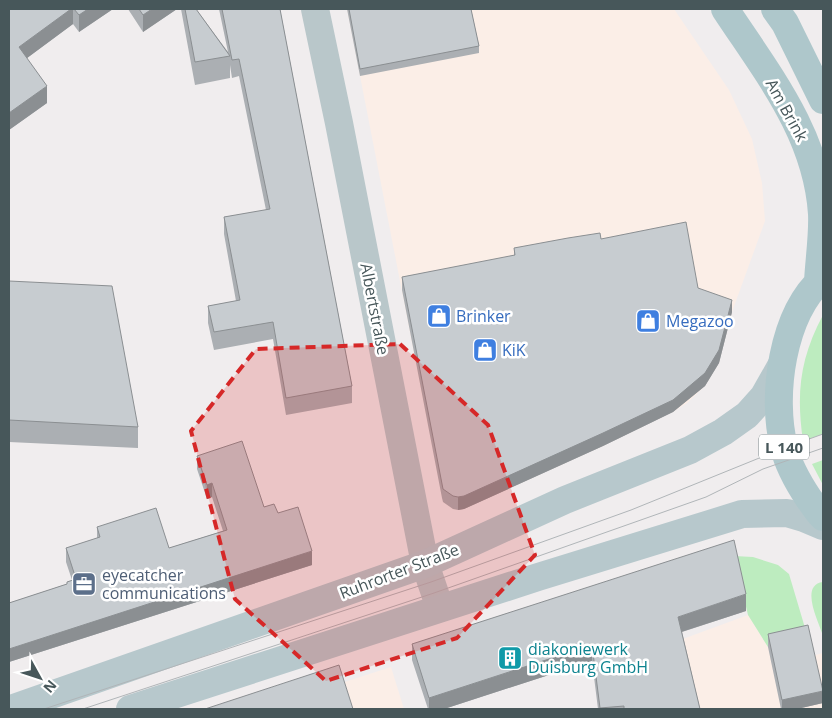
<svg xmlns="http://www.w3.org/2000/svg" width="832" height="718" viewBox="0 0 832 718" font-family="'Open Sans',sans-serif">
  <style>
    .commercial { fill: #fbeee7 }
    .green { fill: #bdecbf }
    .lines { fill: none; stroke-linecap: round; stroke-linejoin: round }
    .street { stroke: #b9c7ca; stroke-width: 28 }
    .secondary { stroke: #b7c8cc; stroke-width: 28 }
    .primary { stroke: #aec7cb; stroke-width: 28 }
    .tram { stroke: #b0b5b8; stroke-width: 1 }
    .wall { fill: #abafb3 }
    .shaded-wall { fill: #8b8f92 }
    .building { fill: #c7ccd0; stroke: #8b8f92 }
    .marked { fill: #d62828; fill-opacity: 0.2; stroke: #d62828; stroke-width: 4; stroke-dasharray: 10 6; stroke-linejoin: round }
    .labels { text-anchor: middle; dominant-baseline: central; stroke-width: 5; stroke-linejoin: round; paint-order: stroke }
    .shield { fill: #fff; stroke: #7e898c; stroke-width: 1 }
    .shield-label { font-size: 15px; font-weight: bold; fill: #47575a }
    .street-label { font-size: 16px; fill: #47575a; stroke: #fff }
    .shop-label { font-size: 16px; fill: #366cbe; stroke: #fff; text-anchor: start }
    .service-label { font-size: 16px; fill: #4e5e75; stroke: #fff; text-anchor: start }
    .culture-label { font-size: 16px; fill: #0d838f; stroke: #fff; text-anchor: start }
  </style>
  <rect width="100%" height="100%" fill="#f0edee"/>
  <path class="commercial" d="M347,9H674L729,90L752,139L762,183L765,221L732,312L719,363L705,386L687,403L673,412L603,446L464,509L458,510L453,509L443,502Z
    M748,615L768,647L812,656L823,653V709H696L680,640Z
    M391,667L404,709H261Z"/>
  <path class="green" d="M823,315V434L803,441C796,393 800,358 823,315Z
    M823,460V485L812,464Z
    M734,556L753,557L778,565L789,574L808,638L768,647L748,615Z
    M823,582V636C819,622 799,585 823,582Z"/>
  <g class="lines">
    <path class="street" d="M315,9L339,123L425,564L440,608"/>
    <path class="secondary" d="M11,709L425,564L565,500L690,450L723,432L747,415L764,396L781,366
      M130,709L538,577L742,514L787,513L804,518L823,526"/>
    <path class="primary" d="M725,9C767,73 817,134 822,214C823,235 819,261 818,282
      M775,9L785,23L823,100
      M823,278C782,314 771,396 784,447C788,465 799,484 809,499C814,505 817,512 823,517"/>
    <path class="tram" d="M44,709L431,582L631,510L784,448L823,434
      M83,709L434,593L706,497L763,469L823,448"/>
  </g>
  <path class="wall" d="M9,9H113L79,32L73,24L27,58L47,103L9,130Z
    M128,9H177L143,32Z
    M181,9H196L228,52L219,9H280L352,386V403L286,415L273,339L214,350L208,323V306L236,301L224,234V217L266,210L239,76L232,78L230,65V78L195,85Z
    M347,9H471L479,46V53L360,76Z
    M601,239L698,288L732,312L719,363L705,386L673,412L603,446L464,509L458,510L453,509L443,502L442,498L402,290V277L514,256V248Z
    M9,281L138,427V448L9,442Z
    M197,456L264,507L278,513L312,565L9,662V603L67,584L72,580L66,562V548L97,539V527L169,548L223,531L212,497L207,499L197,469Z
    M746,611L682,632L700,709H598L592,661L444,709H428L412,660V644Z
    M768,634L823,703L797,709H781L768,647Z"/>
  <path class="shaded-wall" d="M71,9H73V24L19,64V47Z
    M88,9H113L79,32V15Z
    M152,9H177L143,32V15Z
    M47,86V103L9,130V113Z
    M732,300V312L719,363L705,386L673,412L603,446L464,509L458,510V497Z
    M212,483V497L207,499V485Z
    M312,551V565L9,662V649Z
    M746,594V611L678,633V617Z
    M592,645V661L444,709H429V698Z
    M823,691V703L797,709H782V700Z"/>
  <path class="building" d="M9,9H71L19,47L47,86L9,113Z
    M74,9H88L79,15Z
    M139,9H152L143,15Z
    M185,9H196L230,56L195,62Z
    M222,9H280L352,386L286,398L273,322L214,332L208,306L240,300L224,217L270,209L239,59L232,60Z
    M349,9H471L479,46L360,69Z
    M686,222L698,288L732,300L719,350L705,373L673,400L603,433L464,496L458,497L453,496L443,489L402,277L515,255L514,248L568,238L600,233L601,239Z
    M9,281L112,286L138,427L9,420Z
    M242,441L264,507L274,504L278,513L298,507L312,551L9,649V603L67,584V582L76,579L66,548L100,537L97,527L156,508L169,548L227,530L212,483L207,485L197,456Z
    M734,540L746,594L678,617L700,709H624V706L600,708L592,645L429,698L412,644Z
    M808,625L823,691L782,700L768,634Z
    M339,665L353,709H205Z"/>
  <path class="marked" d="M400,344L488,425L535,555L457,638L326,681L235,599L191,431L256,349Z"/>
  <defs>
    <symbol id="shop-square" viewBox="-11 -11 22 22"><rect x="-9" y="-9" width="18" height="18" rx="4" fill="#3f7fe0" stroke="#fff"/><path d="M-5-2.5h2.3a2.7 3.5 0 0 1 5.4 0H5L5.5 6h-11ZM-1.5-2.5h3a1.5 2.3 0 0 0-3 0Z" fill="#fff"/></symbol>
    <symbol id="office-square" viewBox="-11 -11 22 22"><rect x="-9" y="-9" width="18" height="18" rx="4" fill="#5c6f8a" stroke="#fff"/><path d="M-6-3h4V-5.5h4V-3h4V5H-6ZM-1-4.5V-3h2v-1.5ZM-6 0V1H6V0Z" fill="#fff"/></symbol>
    <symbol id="building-square" viewBox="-11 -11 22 22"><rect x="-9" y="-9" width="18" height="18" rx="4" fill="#0f9aa8" stroke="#fff"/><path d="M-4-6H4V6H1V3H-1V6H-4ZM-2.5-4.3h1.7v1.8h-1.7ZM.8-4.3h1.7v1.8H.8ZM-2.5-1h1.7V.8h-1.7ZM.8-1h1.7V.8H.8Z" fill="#fff"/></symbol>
  </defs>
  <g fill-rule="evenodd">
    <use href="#shop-square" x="425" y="302" width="28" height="28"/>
    <use href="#shop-square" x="634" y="307" width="28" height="28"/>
    <use href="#shop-square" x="471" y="336" width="28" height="28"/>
    <use href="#office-square" x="70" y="570" width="28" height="28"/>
    <use href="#building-square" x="496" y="644" width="28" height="28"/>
  </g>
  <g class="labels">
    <rect class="shield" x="759" y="434.5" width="50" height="25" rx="4"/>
    <g class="shield-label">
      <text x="784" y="447">L 140</text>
    </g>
    <g class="street-label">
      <text transform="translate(787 110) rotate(61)">Am Brink</text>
      <text transform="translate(375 309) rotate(79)">Albertstraße</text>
      <text transform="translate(399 571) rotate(-21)">Ruhrorter Straße</text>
    </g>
    <g class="shop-label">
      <text x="456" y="316">Brinker</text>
      <text x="666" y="321">Megazoo</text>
      <text x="502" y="350">KiK</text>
    </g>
    <g class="service-label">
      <text x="102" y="575">eyecatcher<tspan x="102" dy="18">communications</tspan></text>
    </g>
    <g class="culture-label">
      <text x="528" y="649">diakoniewerk<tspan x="528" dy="18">Duisburg GmbH</tspan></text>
    </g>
  </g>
  <rect width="832" height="718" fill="none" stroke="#47575a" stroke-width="20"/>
  <g transform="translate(40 678) rotate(130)" stroke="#ffffff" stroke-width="4" paint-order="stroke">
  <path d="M0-4L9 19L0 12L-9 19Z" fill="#47575a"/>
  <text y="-8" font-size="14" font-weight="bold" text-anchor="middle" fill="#47575a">N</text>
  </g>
</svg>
